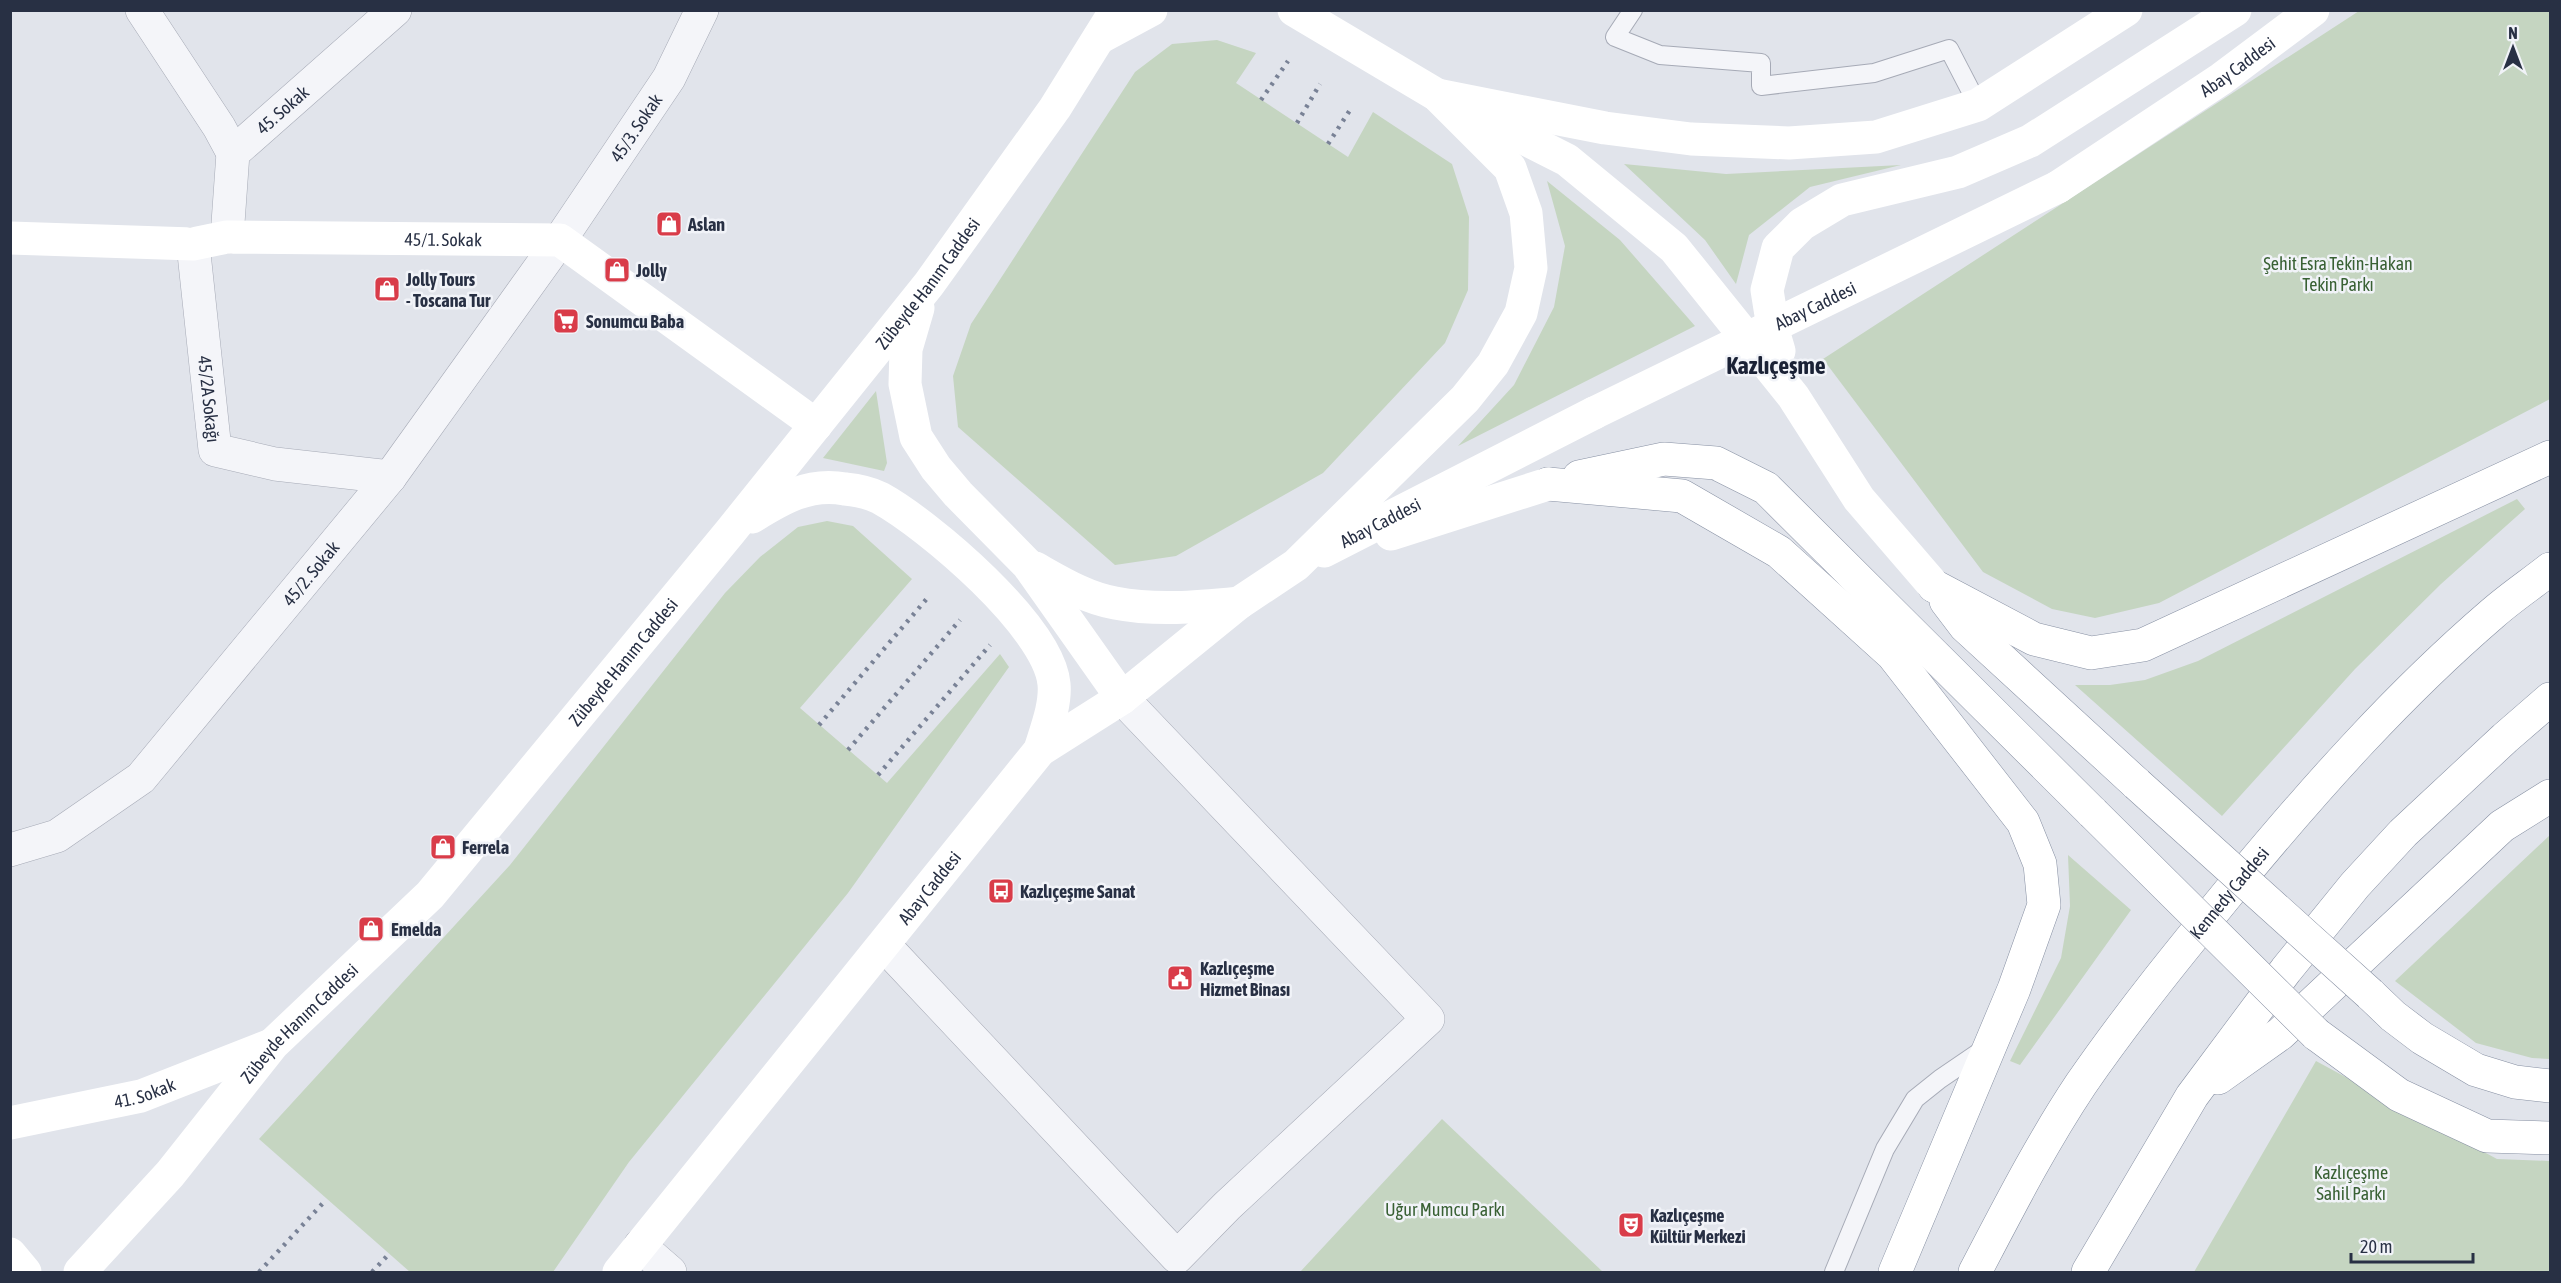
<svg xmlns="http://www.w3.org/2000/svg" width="2561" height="1283" viewBox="0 0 2561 1283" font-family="'Asap Condensed',sans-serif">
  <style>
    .green { fill: #c5d5c1 }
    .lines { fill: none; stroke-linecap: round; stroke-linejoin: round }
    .lane-casing { stroke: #a6aab6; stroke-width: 20 }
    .street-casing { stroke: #a6aab6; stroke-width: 34 }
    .highway-casing { stroke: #8790a3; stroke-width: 34 }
    .lane { stroke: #f4f5f9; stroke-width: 18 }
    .street { stroke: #f4f5f9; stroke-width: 33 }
    .secondary { stroke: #fff; stroke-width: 33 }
    .highway { stroke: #fff; stroke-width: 33 }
    .rail { stroke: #798296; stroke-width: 4.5; stroke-dasharray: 3 6; stroke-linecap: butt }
    .highway-bridge-casing { stroke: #8790a3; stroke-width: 34; stroke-linecap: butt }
    .secondary-bridge { stroke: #fff; stroke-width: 33 }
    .highway-bridge { stroke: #fff; stroke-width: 33 }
    .labels { text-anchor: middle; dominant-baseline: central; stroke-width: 5; stroke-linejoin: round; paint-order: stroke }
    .street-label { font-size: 18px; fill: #283044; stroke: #f1f3f8 }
    .poi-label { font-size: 18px; font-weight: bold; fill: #283044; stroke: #f1f3f8; text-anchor: start }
    .park-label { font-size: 18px; fill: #396134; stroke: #f1f3f8 }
    .district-label { font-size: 24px; font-weight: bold; fill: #1a2135; stroke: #f1f3f8 }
  </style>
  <rect width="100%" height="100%" fill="#e1e4eb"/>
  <path class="green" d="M2359,11H2550V399L2159,603L2095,618L2052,609L1983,572L1823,359Z
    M1217,40L1256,53L1236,83L1348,157L1373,112L1452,164L1469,217L1468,290L1445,343L1323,473L1176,556L1115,565L958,427L953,376L971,324L1135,72L1172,44Z
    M1624,164L1726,174L1901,165L1810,187L1749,235L1736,284L1705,240Z
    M1547,181L1620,240L1695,326L1458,446L1514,385L1554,307L1565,246Z
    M876,391L887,463L884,471L823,458Z
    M2517,499L2525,509L2441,584L2355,669L2222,816L2075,685H2110L2145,680L2198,661Z
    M827,521L853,526L912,579L800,708L887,783L1000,654L1009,667L848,893L629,1162L553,1272H410L259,1139L510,865L725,593L760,557L798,527Z
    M2550,835V1059L2532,1058L2476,1043L2395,981Z
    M2068,855L2131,910L2020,1065L2010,1061L2061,958L2070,906Z
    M2316,1061L2497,1159L2550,1161V1272H2194Z
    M1442,1119L1603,1272H1300Z"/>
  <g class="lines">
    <defs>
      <path id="lane" d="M1633,10L1615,37L1660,55L1761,63V86L1874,73L1949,49L1978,105
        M1834,1272L1885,1149L1915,1099L1940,1079L1984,1049"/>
      <g id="street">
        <path d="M142,10L219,127L233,153"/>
        <path id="s1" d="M227,237L233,153L395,10"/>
        <path id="s2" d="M193,244L215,450L275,464L390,477"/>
        <path id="s3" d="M10,850L57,836L141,778L390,477L560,240L669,78L702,10"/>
        <path d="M884,945L1177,1257L1227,1206L1428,1019L1122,698"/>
        <path d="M640,1246L670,1272"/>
      </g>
      <g id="highway">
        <path d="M1579,477L1664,459L1716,463L1766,488L2093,813"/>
        <path d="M1548,484L1682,496L1779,552L1893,655L2023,822L2040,864L2044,905L2014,989L1895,1272"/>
        <path d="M1934,586L2034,639L2091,653L2143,645L2550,457"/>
        <path d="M1946,601L1965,626L2137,784"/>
        <path d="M2370,994L2393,1016L2422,1038L2476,1070L2515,1082L2550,1086"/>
        <path d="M2316,1034L2399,1095L2487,1136L2550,1138"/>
        <path d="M2218,1078L2280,1034L2502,826L2550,796"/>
        <path id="s10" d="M1975,1272C2008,1209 2041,1144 2081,1084C2130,1013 2184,947 2239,880C2317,786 2399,694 2492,614C2510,598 2531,584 2550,569"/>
        <path d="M2088,1272L2192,1096L2286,970L2355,885L2403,833L2505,738L2550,699"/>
      </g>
    </defs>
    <use href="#lane" class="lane-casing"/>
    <use href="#street" class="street-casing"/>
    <use href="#highway" class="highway-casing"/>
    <use href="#lane" class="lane"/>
    <use href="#street" class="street"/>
    <g class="secondary">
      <path d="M1099,38L1151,10"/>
      <path d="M1437,95L1605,128L1691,139L1789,143L1876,137L1978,105L2126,10"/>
      <path d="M1476,114L1567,160L1674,248L1793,396L1859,499L1934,586"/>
      <path id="s4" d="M2058,187L2221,79L2313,10"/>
      <path id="s5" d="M10,238L193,244L227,237L560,240L816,425"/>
      <path d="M918,308L906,349L905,384L916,437L936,468L958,494L1028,565L1122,698"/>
      <path d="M1779,351L1774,334L1767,290L1778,248L1802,224L1842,200L1958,172L2030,141L2235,10"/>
      <path d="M752,517C781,499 809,482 845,489C855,490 870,493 880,498C929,525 1049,627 1054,684C1056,705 1046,730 1040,750"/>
      <path d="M1391,534L1548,484"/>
      <path id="s6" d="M1324,551L1594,413"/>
      <path d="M1035,568C1060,582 1086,598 1115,603C1156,611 1197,607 1239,603"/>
      <path id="s7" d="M10,1123L141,1096L271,1045"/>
      <path d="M10,1254L25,1272"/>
      <path id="s8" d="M80,1272L170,1174L273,1044L430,895L730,532L929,284L1055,108L1116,10"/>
      <path id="s9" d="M619,1272L1040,750L1122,698L1239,603L1296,565L1465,399L1493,364L1521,313L1531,268L1526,213L1510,168L1437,95L1294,10"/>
    </g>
    <use href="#highway" class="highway"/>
    <path class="rail" d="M1261,100L1288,61
      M1297,123L1320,84
      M1328,144L1352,107
      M819,725L930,595
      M848,750L960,620
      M878,775L990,645
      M259,1272L324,1202
      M372,1272L388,1255"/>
    <defs>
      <path id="highway-bridge" d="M2137,784L2370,994
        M2093,813L2316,1034"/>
    </defs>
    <use href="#highway-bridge" class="highway-bridge-casing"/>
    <path class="secondary-bridge" id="s11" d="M1594,413L2058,187"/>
    <use href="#highway-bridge" class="highway-bridge"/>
  </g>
  <defs>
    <symbol id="shop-square" viewBox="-11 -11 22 22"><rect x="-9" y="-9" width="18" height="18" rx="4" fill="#d93c49" stroke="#f1f3f8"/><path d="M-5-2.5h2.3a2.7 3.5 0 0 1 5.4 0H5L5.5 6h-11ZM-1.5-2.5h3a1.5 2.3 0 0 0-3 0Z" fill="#fff"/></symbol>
    <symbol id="supermarket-square" viewBox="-11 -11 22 22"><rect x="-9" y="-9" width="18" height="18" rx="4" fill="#d93c49" stroke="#f1f3f8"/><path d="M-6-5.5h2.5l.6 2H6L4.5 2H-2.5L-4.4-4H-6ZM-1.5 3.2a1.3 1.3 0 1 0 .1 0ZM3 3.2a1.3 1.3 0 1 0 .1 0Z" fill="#fff"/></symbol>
    <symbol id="bus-square" viewBox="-11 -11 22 22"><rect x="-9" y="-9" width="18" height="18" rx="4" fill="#d93c49" stroke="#f1f3f8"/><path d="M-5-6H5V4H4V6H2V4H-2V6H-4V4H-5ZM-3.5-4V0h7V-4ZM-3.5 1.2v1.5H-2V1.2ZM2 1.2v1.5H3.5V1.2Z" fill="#fff"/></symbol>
    <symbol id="civic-square" viewBox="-11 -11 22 22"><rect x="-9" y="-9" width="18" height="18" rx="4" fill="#d93c49" stroke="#f1f3f8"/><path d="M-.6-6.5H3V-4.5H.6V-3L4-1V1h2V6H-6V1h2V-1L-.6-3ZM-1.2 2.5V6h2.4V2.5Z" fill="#fff"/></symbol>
    <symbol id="theatre-square" viewBox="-11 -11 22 22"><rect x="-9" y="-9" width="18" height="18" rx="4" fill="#d93c49" stroke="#f1f3f8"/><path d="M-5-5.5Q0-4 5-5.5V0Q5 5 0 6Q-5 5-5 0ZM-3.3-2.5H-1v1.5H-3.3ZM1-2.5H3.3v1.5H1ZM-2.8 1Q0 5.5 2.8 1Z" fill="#fff"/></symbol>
  </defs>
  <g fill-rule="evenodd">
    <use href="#shop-square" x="654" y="209" width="30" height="30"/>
    <use href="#shop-square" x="602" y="255" width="30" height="30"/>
    <use href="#shop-square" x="372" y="274" width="30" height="30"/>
    <use href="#supermarket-square" x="551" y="306" width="30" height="30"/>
    <use href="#shop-square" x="428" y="832" width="30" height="30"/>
    <use href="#bus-square" x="986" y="876" width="30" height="30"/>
    <use href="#shop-square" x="356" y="914" width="30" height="30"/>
    <use href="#civic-square" x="1165" y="963" width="30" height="30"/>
    <use href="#theatre-square" x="1616" y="1210" width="30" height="30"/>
  </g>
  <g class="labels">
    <g class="street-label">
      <text stroke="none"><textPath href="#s4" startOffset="216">Abay Caddesi</textPath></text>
      <text stroke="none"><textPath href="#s1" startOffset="150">45. Sokak</textPath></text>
      <text stroke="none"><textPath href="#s3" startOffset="969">45/3. Sokak</textPath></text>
      <text stroke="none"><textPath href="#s5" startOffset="434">45/1. Sokak</textPath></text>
      <text stroke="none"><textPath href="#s8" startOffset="1304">Zübeyde Hanım Caddesi</textPath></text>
      <text stroke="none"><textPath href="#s11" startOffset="246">Abay Caddesi</textPath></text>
      <text stroke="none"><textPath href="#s2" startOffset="156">45/2A Sokağı</textPath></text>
      <text stroke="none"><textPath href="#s6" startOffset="63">Abay Caddesi</textPath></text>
      <text stroke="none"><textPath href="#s3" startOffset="417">45/2. Sokak</textPath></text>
      <text stroke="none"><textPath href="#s8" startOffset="818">Zübeyde Hanım Caddesi</textPath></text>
      <text stroke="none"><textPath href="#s9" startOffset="494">Abay Caddesi</textPath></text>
      <text stroke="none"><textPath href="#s10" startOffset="458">Kennedy Caddesi</textPath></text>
      <text stroke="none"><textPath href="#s8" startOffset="332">Zübeyde Hanım Caddesi</textPath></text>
      <text stroke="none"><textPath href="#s7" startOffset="138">41. Sokak</textPath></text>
    </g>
    <g class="poi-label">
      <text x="688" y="224">Aslan</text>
      <text x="636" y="270">Jolly</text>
      <text x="406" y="279">Jolly Tours<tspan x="406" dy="21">- Toscana Tur</tspan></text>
      <text x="586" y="321">Sonumcu Baba</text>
      <text x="462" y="847">Ferrela</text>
      <text x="1020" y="891">Kazlıçeşme Sanat</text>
      <text x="391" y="929">Emelda</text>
      <text x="1200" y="968">Kazlıçeşme<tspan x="1200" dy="21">Hizmet Binası</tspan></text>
      <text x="1650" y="1215">Kazlıçeşme<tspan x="1650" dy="21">Kültür Merkezi</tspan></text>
    </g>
    <g class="park-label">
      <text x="2338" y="263">Şehit Esra Tekin-Hakan<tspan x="2338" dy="21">Tekin Parkı</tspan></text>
      <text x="2351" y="1172">Kazlıçeşme<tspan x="2351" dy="21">Sahil Parkı</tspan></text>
      <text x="1445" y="1209">Uğur Mumcu Parkı</text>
    </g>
    <g class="district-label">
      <text x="1776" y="365">Kazlıçeşme</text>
    </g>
  </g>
  <rect width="2561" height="1283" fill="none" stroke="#283044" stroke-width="24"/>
  <g transform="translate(2513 48)" stroke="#f1f3f8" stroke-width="4.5" paint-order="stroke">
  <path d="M0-4.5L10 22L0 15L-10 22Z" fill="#283044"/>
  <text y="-9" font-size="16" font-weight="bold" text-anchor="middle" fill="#283044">N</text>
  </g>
  <path d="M2351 1253v9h122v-9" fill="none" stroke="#283044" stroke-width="3"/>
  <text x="2360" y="1253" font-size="18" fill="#283044" stroke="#f1f3f8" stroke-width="4.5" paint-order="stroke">20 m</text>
</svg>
